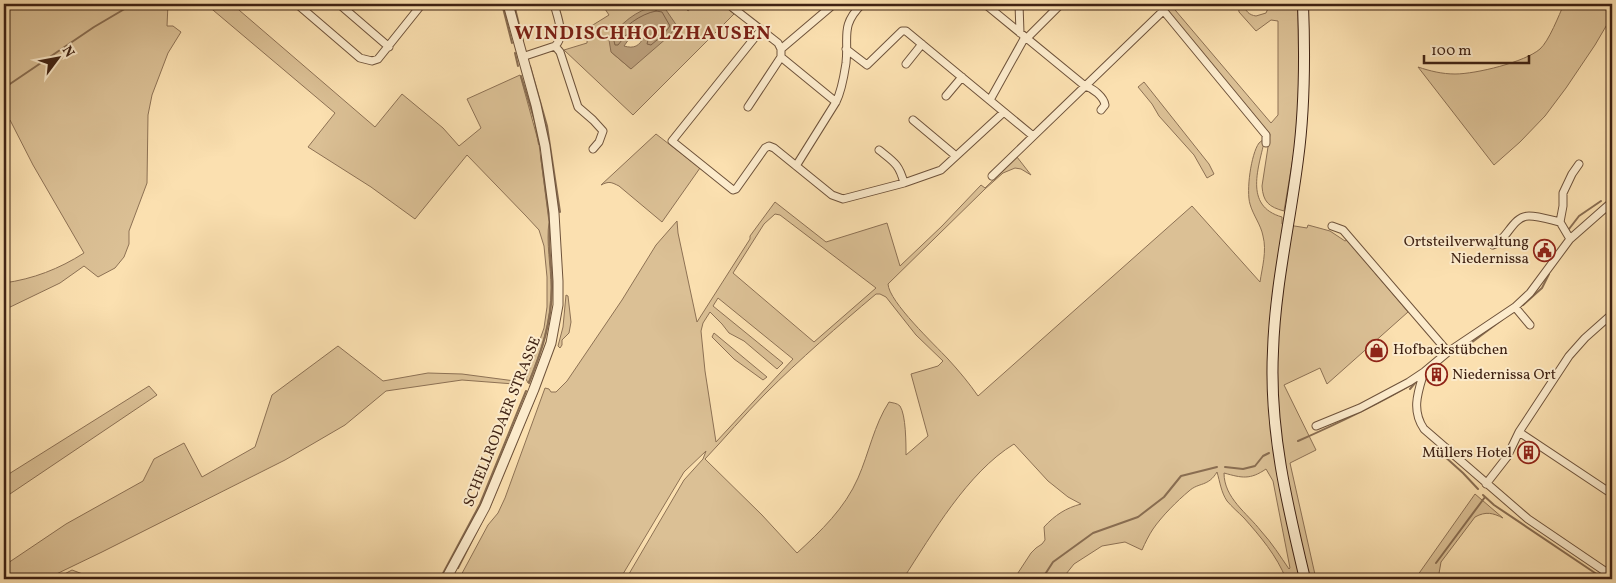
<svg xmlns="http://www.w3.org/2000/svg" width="1616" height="583" viewBox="0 0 1616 583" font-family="Vollkorn,serif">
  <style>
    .green { fill: #dbc095; stroke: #8d7154; fill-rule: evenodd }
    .water { fill: #bb9f7b; stroke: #896d51; fill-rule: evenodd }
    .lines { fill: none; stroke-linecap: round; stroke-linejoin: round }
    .shore { stroke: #7d6047; stroke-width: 1 }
    .stream { stroke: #896d51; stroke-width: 2 }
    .minor-casing { stroke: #6e523a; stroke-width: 9 }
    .tertiary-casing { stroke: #6e523a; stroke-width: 11 }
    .secondary-casing { stroke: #3f2213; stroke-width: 12 }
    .minor { stroke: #fcebcc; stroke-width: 7 }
    .tertiary { stroke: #fcebcc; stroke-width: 9 }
    .secondary { stroke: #fcebcc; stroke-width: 10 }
    .labels { text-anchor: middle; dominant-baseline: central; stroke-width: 4; stroke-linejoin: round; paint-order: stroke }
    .poi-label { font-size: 15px; fill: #3f2213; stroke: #fcebcc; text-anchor: end }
    .street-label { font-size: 15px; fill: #3f2213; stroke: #fcebcc }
    .district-label { font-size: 20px; font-weight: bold; letter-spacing: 1px; fill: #7a1f14; stroke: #fcebcc }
  </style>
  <rect width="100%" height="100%" fill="#fbe0b0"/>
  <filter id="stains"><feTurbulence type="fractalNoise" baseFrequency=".004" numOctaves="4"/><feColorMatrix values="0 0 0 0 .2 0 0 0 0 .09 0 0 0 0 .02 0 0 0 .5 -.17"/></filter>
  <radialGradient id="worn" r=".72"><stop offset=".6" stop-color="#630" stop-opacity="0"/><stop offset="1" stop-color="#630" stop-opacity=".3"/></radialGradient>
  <path class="green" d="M4,4H168L167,26H173L181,32L168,53L152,95L148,115L147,183L129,231V244L124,257L115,268L98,277L84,266L60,283L4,310V283C33,279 59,269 84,253L33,165L10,120H4Z
    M208,4H232L375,127L402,94L443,128L459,146L481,128L467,99L520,75L539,144L549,222C546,243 551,266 551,288C551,322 541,351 528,383L526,379L544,328L547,307V277L544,246L539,230L526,216L467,155L415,219L371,187L308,147L335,113L207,5Z
    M614,4H682L688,11L696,4H722L734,14L633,115L564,50L587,43L588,28L609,15L605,9ZM664,7L631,69L611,52Z
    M1162,4H1170L1271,123L1278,115V21L1271,20L1256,31L1239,12L1238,4H1244C1245,11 1249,15 1256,16L1266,13L1270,4H1298L1299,98L1297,134L1284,211C1269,207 1263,202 1262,186L1270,134Z
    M1564,4H1612V16L1595,45L1566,88L1545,116L1520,142L1494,165L1418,67C1430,71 1442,74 1455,74C1476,74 1525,62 1540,49C1549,41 1559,15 1564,4Z
    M1144,82L1209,164L1214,174L1207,178L1194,155L1159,116L1152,104L1138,87Z
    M656,134L700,168L662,222L619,186C611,182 609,181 601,185Z
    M1265,138C1259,167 1243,206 1282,217V224L1307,228L1308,225L1330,231L1345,241L1347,240L1408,312L1327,384L1320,368L1284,385L1316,450L1290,463L1316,579H1286C1277,556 1260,536 1244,518C1238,512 1232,507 1227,501C1221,492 1220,482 1217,472C1208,487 1199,482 1189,491C1177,501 1162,516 1153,529C1149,535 1145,543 1142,550L1125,542L1102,546L1074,564L1062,579H1014L1031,553L1036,548L1042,544L1045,540L1044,527C1055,515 1066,508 1081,504L1068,497L1048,481L1014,444C967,473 933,533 903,579H626L684,480L703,459L706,451L684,472L620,579H459L488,525L498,513L505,498L545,388L549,389L551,392H556L567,381L622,300L656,245L677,221L678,233L697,322L750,239V236L775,202L826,242L887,223L900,266L942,226L981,185L985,188L1017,157L1031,175L1021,169L1015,168L1003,173L985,189L888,284C889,302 935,345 948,359C959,371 969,383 978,396L1192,206L1260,282C1262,268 1267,251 1263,236C1261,225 1253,215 1250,204C1246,191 1251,154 1259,143C1261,141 1263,140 1265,138ZM775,214L780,215L876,288L814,342L733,273L764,224ZM876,294H880L886,297L916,335L943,361L938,366L911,374L928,436L906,455C906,444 906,415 900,406C897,403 893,403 889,402C874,425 869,453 858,478C845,508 821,531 797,553L762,515L705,459C725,438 744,415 765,394C800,359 838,326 876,294ZM718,298L793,359L716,442L705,371L701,331L703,323L710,312L722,324L729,333L744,341L777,369L783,363L713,306ZM1266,469L1273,481L1290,568L1289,569C1280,556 1272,543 1261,531C1247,513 1224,498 1224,473C1242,478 1250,480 1266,469Z
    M566,295L568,296L571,322L569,333L562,340V345L560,348L558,346L563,327Z
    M714,333L767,377L763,380L734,359L712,337Z
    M338,346L383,381L428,373L462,374L515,381L514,384L462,380L386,391L345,425L285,460L102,552L46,579H4V564L5,565L66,524L143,481L154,459L184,443L202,477L255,447L272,395Z
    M149,386L157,395L4,498V477Z
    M1475,494L1503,518C1493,513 1486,511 1475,517L1441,562L1438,579H1415Z
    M72,570L96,579H55Z"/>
  <path class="water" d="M656,6L664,7L677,26L668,37L631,69L611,52L609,40C620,24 636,10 656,6ZM640,32H643L644,36C640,46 634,49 624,46L629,39Z"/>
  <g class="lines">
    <path class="shore" d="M656,11L662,12L670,26L664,34L651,45L647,44L649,36L647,30L640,27L626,35L618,45H615L614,41C623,27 640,14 656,11Z"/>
    <path class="stream" d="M502,4L512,43
      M514,4L523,41
      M515,53L518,66
      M530,66L547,126L560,212
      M521,76L535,122L539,144
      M4,88L94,27L133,4
      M1611,194L1612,193
      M1569,229L1579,216L1601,201
      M1523,305L1542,288L1549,274
      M1467,346L1503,319
      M529,383C542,351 552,321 552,287C552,265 547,243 550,222L541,156
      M1410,389L1415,383
      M1298,441C1339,423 1377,405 1416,382
      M1433,446L1463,473L1478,489
      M1225,467L1243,469L1255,466L1263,456L1269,453
      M1483,495L1494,505L1604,579
      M489,508L538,390
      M1436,563L1485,497
      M458,568L483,519
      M440,579L480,504L526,391
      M452,579L454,575
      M1042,579L1053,562L1093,533L1138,517L1164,497L1181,476L1217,467"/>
    <defs>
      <path id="minor" d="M297,4L360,58L372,61L378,59L422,4
        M339,4L389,47
        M728,4L778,43L781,49
        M834,4L781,49V57L836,102
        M985,4L1085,86C1093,88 1104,97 1105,105L1101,110
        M1019,4L1020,33
        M1158,4L1266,135V143
        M760,31L672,141L733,190L736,189L765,148L769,146L774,148L832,195L843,199L904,183L941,170L1004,112
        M1027,38L1061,4
        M555,46L560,52L578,107L593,120L603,131L599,142L593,149
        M846,49L867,65L902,31H906L1033,136
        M522,57L555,46C566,36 557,16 554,4
        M906,64L922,44
        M946,96L962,77
        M990,100L1025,37
        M748,107L781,57
        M913,120L956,156
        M879,150C894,162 899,164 904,183
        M796,166L836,102C842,90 844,76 846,63C849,36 840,26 862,4
        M992,176L1164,10
        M1332,226L1343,230L1448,352
        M1570,239L1560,222L1563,206V193L1572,174L1579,164
        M1493,245C1507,241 1512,216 1529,216C1539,216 1551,220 1560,222
        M1515,307L1530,325
        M1424,372C1418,392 1411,410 1424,429L1528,519L1612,576
        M1316,426L1360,408L1409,382L1424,372L1448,352L1515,307L1530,293L1570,239L1612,202
        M1519,432L1612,494
        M1486,484L1507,457L1519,432L1569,356L1585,338L1612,314"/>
      <path id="tertiary" d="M446,579L485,507L534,389L551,343L558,305V281L554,213L545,146L536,105L508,4"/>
      <path id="secondary" d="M1303,4C1305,56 1305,107 1298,159C1290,223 1275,286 1273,351C1269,429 1287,504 1305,579"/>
    </defs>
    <use href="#minor" class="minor-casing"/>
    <use href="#tertiary" class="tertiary-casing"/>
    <use href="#secondary" class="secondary-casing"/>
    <use href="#minor" class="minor"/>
    <use href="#tertiary" class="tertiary"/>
    <use href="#secondary" class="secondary"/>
  </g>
  <defs>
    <symbol id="civic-ring" viewBox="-11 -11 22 22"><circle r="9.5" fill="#fcebcc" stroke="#8f2418" stroke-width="1.5"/><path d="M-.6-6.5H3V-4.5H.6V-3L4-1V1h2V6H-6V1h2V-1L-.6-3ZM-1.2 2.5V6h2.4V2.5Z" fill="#8f2418"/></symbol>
    <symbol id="shop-ring" viewBox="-11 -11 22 22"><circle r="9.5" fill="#fcebcc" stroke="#8f2418" stroke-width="1.5"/><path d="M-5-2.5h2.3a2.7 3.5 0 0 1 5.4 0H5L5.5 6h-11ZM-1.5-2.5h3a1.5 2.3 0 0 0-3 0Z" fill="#8f2418"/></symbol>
    <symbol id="building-ring" viewBox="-11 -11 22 22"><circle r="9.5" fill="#fcebcc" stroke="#8f2418" stroke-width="1.5"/><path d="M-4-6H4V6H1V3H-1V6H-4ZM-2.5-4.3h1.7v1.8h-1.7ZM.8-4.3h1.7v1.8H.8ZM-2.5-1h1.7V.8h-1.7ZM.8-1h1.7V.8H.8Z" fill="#8f2418"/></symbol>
  </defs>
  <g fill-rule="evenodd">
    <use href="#civic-ring" x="1532" y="238" width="25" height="25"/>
    <use href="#shop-ring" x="1364" y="338" width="25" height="25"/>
    <use href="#building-ring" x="1424" y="362" width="25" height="25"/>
    <use href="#building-ring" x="1516" y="440" width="25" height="25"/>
  </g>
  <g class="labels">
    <g class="poi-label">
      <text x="1529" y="242">Ortsteilverwaltung<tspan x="1529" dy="17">Niedernissa</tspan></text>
      <text x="1393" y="350" text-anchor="start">Hofbackstübchen</text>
      <text x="1452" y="375" text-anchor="start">Niedernissa Ort</text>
      <text x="1512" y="453">Müllers Hotel</text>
    </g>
    <g class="street-label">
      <text transform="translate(503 422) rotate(-68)">SCHELLRODAER STRASSE</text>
    </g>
    <g class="district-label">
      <text x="643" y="34">WINDISCHHOLZHAUSEN</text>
    </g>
  </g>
  <rect width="1616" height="583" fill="none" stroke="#fbe0b0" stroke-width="20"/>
  <rect x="5" y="5" width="1606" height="573" fill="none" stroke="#3f2213" stroke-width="2.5"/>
  <rect x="10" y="10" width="1596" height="563" fill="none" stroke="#3f2213"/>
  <g transform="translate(58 58) rotate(58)" stroke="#fcebcc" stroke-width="4" paint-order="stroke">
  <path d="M0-4L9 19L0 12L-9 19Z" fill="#3f2213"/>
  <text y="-8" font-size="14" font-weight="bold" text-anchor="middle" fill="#3f2213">N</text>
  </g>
  <path d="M1424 55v8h105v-8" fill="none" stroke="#3f2213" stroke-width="2.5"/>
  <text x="1431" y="55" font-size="15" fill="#3f2213" stroke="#fcebcc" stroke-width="4" paint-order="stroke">100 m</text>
  <rect width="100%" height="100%" filter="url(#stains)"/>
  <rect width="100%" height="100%" fill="url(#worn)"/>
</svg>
